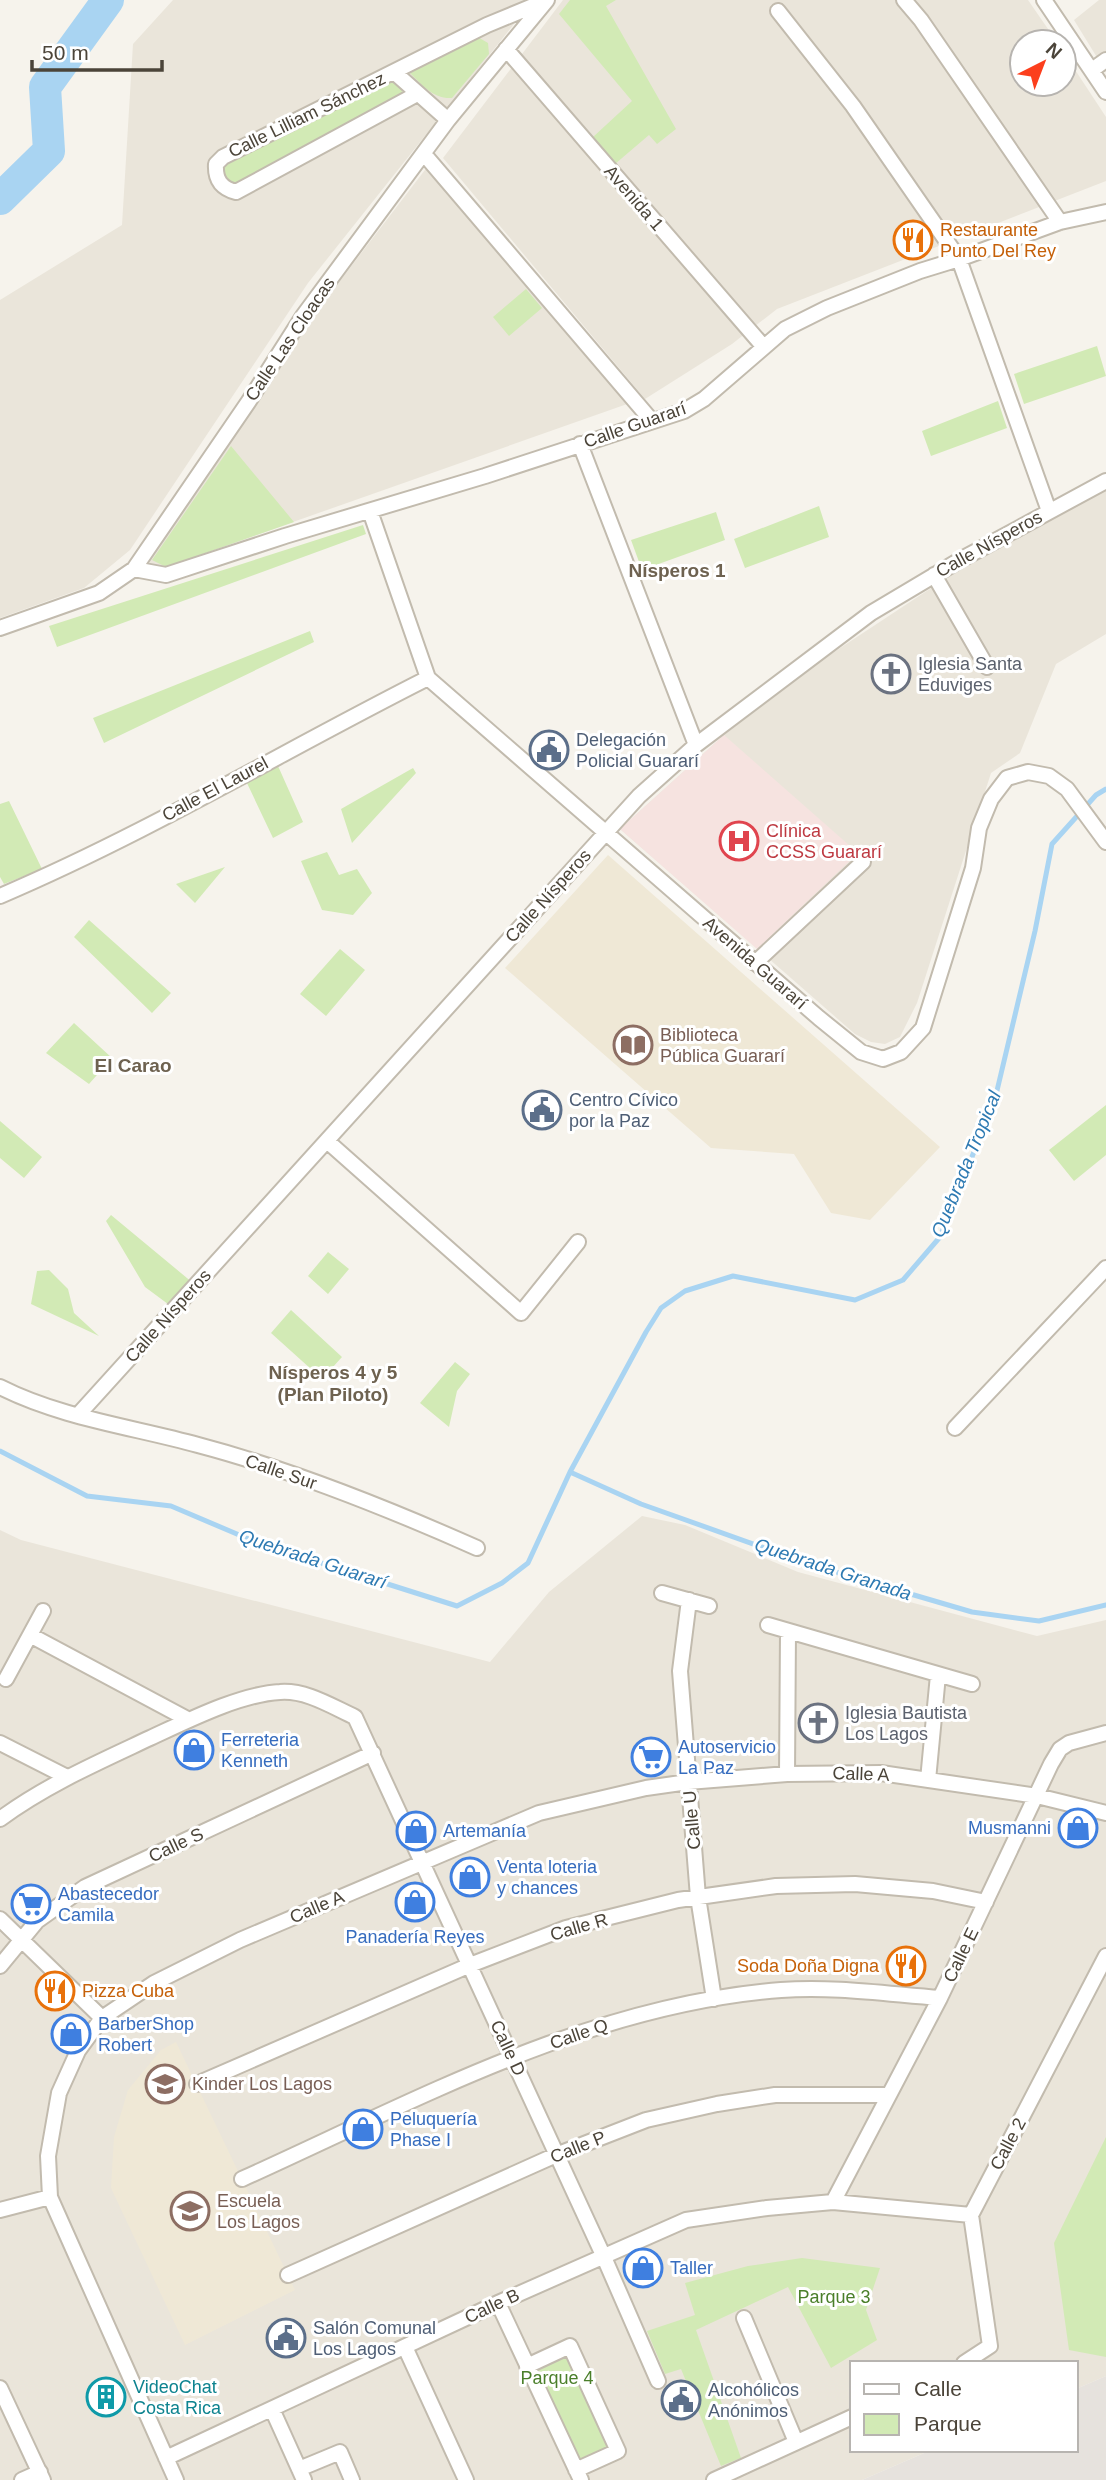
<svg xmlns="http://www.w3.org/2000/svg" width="1106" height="2480" viewBox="0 0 1106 2480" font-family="Arial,sans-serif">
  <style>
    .residential { fill: #eae5da }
    .industrial { fill: #e6e2dd }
    .education { fill: #efe8d6 }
    .medical { fill: #f6e3e0 }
    .green { fill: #d2eab5 }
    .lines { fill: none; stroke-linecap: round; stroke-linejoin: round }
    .stream { stroke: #a9d4f2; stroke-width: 5 }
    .river { stroke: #a9d4f2; stroke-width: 32 }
    .minor-casing { stroke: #c2bbae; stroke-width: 18 }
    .minor { stroke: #fff; stroke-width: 14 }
    .labels { text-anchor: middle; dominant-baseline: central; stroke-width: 6; stroke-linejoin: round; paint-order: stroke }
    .street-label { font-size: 18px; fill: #4b4439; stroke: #fff }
    .food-label { font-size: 18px; fill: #c56008; stroke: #fff; text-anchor: start }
    .worship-label { font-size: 18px; fill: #5b616d; stroke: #fff; text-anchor: start }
    .service-label { font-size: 18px; fill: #4e5e75; stroke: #fff; text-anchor: start }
    .health-label { font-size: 18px; fill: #be3a42; stroke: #fff; text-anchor: start }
    .education-label { font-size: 18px; fill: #785e54; stroke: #fff; text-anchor: start }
    .shop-label { font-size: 18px; fill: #366cbe; stroke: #fff; text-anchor: start }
    .park-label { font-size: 18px; fill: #4a7f2a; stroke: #fff }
    .culture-label { font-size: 18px; fill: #0d838f; stroke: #fff; text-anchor: start }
    .neighbourhood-label { font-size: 19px; font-weight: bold; fill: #6e6250; stroke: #fff }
    .water-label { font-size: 19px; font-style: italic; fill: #2e7ab2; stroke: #fff }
  </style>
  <rect width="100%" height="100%" fill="#f6f3ec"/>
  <path class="residential" d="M173,0H533L308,283L130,550L84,588L0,618V300L122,225L133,44Z
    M563,0H1028L1057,42H1022V84H1064V53L1106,117V181L777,309L732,344L645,399L443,158Z
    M1099,0H1106V72L1074,20Z
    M428,166L630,403L160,569L145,566L313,316Z
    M1106,490V634L1056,664L1020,753L991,773L917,1003L900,1037L885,1044L871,1042L855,1034L620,829L724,735L822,660L960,569Z
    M642,1516L685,1525L798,1572L1037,1636L1106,1620V2376L1076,2389V2363H852V2450H931L862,2480H0V1530L21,1540L490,1662L549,1592Z"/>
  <path class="industrial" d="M1106,2376V2480H862L931,2450H1076V2389Z"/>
  <path class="education" d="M608,855L940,1147L870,1220L831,1213L794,1154L711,1148L505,968Z
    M176,2042L295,2290L185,2345L111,2188L114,2137L128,2090L161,2050Z"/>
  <path class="medical" d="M724,735L858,853L757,949L620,829Z"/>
  <path class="green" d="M570,0H616L606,6L676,129L657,144L649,135L615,164L593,137L632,101L559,14Z
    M476,36L488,43L489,54L452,98C433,99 422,85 410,73Z
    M395,79L405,96L237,186L224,182L222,170L227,164Z
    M526,289L542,308L509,336L493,317Z
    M1097,346L1106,376L1024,404L1014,374Z
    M998,401L1007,428L931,456L922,431Z
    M231,446L294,522L166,567L152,560Z
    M819,506L829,537L745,568L734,539Z
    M716,512L725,540L642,570L631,540Z
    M363,525L366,534L57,647L49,626Z
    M310,631L314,642L104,743L93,718Z
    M278,766L303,822L273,838L246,781Z
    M413,768L416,773L352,843L341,809Z
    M9,801L42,869L4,884L0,877V804Z
    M327,852L339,875L357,869L372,893L353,915L322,910L301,861Z
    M225,867L195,903L176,884Z
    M89,920L171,993L152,1013L74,937Z
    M340,949L365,970L326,1016L300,994Z
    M74,1023L112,1058L89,1084L46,1053Z
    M1106,1105V1155L1074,1181L1049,1150Z
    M0,1121L42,1157L24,1178L0,1158Z
    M111,1215L193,1283L172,1307L145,1287L106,1221Z
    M328,1252L349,1269L328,1294L308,1276Z
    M49,1270L68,1289L74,1313L99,1336L31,1304L37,1271Z
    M291,1310L342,1357L322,1379L271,1333Z
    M455,1362L470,1374L457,1391L449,1427L420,1403Z
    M1106,2137V2357L1069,2350L1054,2243Z
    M802,2258L880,2268L866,2310L877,2340L831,2368L788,2287L696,2330L741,2458L721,2466L681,2369L665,2374L647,2331L695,2315L685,2283L748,2266Z
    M568,2350L610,2449L575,2465L527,2366Z"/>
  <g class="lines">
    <path class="stream" d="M0,1451L87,1496L171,1506L258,1543L457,1606L502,1583L528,1563L570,1472L646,1332L661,1308L685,1291L733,1276L855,1300L903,1280L940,1237L995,1099L1035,931L1052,844L1096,795L1106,789
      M570,1472L641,1504L815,1566L972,1612L1039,1621L1106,1605"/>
    <path class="river" d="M0,199L49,151L45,87L108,0"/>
    <defs>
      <path id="minor" d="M904,0L921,20L1060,222
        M1044,0L1106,92
        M778,11L853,106L959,259L1049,511
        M506,49L763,346
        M1092,70L1106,60
        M394,72L448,120
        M417,94L236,192C221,188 215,180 216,164L223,157L487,25L545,1
        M424,154L652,421
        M580,444L696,745
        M370,511L428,678L819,1018L861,1052L883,1059L901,1052L923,1028L973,868L979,828L991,799L1007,778L1028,772L1049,776L1067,789L1106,842
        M134,569L166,575L285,536L485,476L684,411L704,399L785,329L827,308L920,271L959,259L1060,222L1106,212
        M934,575L987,667
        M0,628L99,593L134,569L249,401L303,316L448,120L547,0
        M0,896C148,833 285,750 428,678
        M755,963L863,862
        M327,1141L521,1313L578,1242
        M0,1387C61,1418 133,1427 198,1445C293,1470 387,1508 477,1548
        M78,1415L639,796L696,745L871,613L960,560L1106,481
        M955,1428L1106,1268
        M662,1593L709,1606
        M689,1600L680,1671L698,1897L714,1999
        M768,1625L972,1684
        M30,1635L189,1720
        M6,1679L43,1611
        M0,1743L67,1777
        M787,1774L788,1632
        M928,1780L938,1675
        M0,1819C46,1785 99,1762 150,1738C187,1721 240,1694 280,1692C306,1690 331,1706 355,1717L603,2255L658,2381
        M0,1919L102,2018
        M0,1966L37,1921L85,1887L373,1753
        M197,2084L470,1965L566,1928L678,1900L776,1886L855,1884L933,1891L986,1902
        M242,2179C415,2101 588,2005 781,1990C833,1986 887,1994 940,1998
        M833,2202L940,1998L1051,1764L1060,1749L1069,1743L1106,1733
        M0,2210L50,2197
        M288,2275L556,2155L646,2120L717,2104L775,2095H888
        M498,2303L581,2480
        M744,2318L796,2442
        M405,2347L466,2480
        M964,2363L990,2346L971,2215L1106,1956
        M527,2366L570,2346L618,2451L576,2470
        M0,2388L43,2480
        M272,2409L304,2480
        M166,2458L498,2303L686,2220L767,2208L833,2202L971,2215
        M299,2469L340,2452L352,2480
        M22,2480L40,2472
        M176,2480L50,2197L48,2156L59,2093L78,2051L102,2018L154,1983L240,1940L539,1813L646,1788L688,1782L787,1774L881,1773L1037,1796L1106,1813
        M714,2480L852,2417"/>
    </defs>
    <use href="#minor" class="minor-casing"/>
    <use href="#minor" class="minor"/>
  </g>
  <defs>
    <symbol id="restaurant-ring" viewBox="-11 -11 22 22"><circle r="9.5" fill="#fff" stroke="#e8710a" stroke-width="1.5"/><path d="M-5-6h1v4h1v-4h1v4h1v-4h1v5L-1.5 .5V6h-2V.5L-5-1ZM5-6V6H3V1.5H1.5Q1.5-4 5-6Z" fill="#e8710a"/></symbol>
    <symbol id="church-ring" viewBox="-11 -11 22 22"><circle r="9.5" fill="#fff" stroke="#6b7280" stroke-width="1.5"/><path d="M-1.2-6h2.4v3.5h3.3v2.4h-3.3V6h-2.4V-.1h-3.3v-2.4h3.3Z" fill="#6b7280"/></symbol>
    <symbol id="civic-ring" viewBox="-11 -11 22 22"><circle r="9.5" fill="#fff" stroke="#5c6f8a" stroke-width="1.5"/><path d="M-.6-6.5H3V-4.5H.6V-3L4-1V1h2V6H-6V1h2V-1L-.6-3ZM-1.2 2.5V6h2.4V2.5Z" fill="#5c6f8a"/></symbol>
    <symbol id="hospital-ring" viewBox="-11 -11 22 22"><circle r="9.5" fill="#fff" stroke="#e0444e" stroke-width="1.5"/><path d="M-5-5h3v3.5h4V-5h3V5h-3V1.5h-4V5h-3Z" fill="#e0444e"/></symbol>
    <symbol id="library-ring" viewBox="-11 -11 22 22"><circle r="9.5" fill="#fff" stroke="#8d6e63" stroke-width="1.5"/><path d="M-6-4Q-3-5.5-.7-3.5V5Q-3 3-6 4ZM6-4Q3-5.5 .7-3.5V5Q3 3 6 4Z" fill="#8d6e63"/></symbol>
    <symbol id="shop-ring" viewBox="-11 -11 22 22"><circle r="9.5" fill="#fff" stroke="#3f7fe0" stroke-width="1.5"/><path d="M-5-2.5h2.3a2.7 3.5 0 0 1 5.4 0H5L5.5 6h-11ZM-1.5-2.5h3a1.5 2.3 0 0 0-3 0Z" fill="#3f7fe0"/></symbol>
    <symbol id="supermarket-ring" viewBox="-11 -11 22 22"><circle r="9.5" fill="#fff" stroke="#3f7fe0" stroke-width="1.5"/><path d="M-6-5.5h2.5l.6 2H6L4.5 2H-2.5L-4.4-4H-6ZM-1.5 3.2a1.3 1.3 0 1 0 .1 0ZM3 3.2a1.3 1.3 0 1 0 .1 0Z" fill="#3f7fe0"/></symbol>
    <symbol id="school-ring" viewBox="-11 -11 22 22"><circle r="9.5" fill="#fff" stroke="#8d6e63" stroke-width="1.5"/><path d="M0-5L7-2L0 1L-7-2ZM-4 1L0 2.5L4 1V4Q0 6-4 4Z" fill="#8d6e63"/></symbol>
    <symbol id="building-ring" viewBox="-11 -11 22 22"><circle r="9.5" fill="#fff" stroke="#0f9aa8" stroke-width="1.5"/><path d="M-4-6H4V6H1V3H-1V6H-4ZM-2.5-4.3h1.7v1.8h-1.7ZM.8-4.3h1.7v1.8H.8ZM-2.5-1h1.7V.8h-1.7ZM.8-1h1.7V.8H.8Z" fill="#0f9aa8"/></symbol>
  </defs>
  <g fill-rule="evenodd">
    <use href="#restaurant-ring" x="891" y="218" width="44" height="44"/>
    <use href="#church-ring" x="869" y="652" width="44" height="44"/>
    <use href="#civic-ring" x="527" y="728" width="44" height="44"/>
    <use href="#hospital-ring" x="717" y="819" width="44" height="44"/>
    <use href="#library-ring" x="611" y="1023" width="44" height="44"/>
    <use href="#civic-ring" x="520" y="1088" width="44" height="44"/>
    <use href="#church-ring" x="796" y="1701" width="44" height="44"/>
    <use href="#shop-ring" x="172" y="1728" width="44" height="44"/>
    <use href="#supermarket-ring" x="629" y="1735" width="44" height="44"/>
    <use href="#shop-ring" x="1056" y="1806" width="44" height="44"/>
    <use href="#shop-ring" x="394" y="1809" width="44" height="44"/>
    <use href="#shop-ring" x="448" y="1855" width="44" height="44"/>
    <use href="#shop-ring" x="393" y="1880" width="44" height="44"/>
    <use href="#supermarket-ring" x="9" y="1882" width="44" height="44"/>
    <use href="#restaurant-ring" x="884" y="1944" width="44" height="44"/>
    <use href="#restaurant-ring" x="33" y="1969" width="44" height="44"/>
    <use href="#shop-ring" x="49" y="2012" width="44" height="44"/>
    <use href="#school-ring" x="143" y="2062" width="44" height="44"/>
    <use href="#shop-ring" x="341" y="2107" width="44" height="44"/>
    <use href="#school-ring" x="168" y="2189" width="44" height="44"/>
    <use href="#shop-ring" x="621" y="2246" width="44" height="44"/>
    <use href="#civic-ring" x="264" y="2316" width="44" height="44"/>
    <use href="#building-ring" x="84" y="2375" width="44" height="44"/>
    <use href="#civic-ring" x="659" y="2378" width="44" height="44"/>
  </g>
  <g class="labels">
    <g class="street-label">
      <text transform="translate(307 115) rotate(-26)">Calle Lilliam Sánchez</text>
      <text transform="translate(634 198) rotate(49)">Avenida 1</text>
      <text transform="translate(290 339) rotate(-56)">Calle Las Cloacas</text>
      <text transform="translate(635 425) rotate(-19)">Calle Guararí</text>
      <text transform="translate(989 544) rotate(-29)">Calle Nísperos</text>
      <text transform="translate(215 789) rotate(-28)">Calle El Laurel</text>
      <text transform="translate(548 896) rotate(-48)">Calle Nísperos</text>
      <text transform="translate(755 963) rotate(41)">Avenida Guararí</text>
      <text transform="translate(168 1316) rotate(-48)">Calle Nísperos</text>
      <text transform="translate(281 1472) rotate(19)">Calle Sur</text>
      <text transform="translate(861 1774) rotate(2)">Calle A</text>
      <text transform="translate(692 1820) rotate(-95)">Calle U</text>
      <text transform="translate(176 1845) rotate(-25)">Calle S</text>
      <text transform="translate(317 1907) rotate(-23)">Calle A</text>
      <text transform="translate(579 1927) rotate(-16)">Calle R</text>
      <text transform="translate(961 1955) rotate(-64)">Calle E</text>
      <text transform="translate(579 2034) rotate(-19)">Calle Q</text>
      <text transform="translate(508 2048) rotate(65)">Calle D</text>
      <text transform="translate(1008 2144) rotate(-62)">Calle 2</text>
      <text transform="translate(578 2147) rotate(-22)">Calle P</text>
      <text transform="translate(492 2306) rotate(-25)">Calle B</text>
    </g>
    <g class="food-label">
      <text x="940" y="230">Restaurante<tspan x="940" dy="21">Punto Del Rey</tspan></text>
      <text x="879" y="1966" text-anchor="end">Soda Doña Digna</text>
      <text x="82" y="1991">Pizza Cuba</text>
    </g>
    <g class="worship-label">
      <text x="918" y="664">Iglesia Santa<tspan x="918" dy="21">Eduviges</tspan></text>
      <text x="845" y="1713">Iglesia Bautista<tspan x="845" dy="21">Los Lagos</tspan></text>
    </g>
    <g class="service-label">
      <text x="576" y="740">Delegación<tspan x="576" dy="21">Policial Guararí</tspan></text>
      <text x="569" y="1100">Centro Cívico<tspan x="569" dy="21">por la Paz</tspan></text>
      <text x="313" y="2328">Salón Comunal<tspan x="313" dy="21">Los Lagos</tspan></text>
      <text x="708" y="2390">Alcohólicos<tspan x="708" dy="21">Anónimos</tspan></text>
    </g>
    <g class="health-label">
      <text x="766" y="831">Clínica<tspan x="766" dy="21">CCSS Guararí</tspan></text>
    </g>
    <g class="education-label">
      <text x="660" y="1035">Biblioteca<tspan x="660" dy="21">Pública Guararí</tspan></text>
      <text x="192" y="2084">Kinder Los Lagos</text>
      <text x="217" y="2201">Escuela<tspan x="217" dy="21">Los Lagos</tspan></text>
    </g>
    <g class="shop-label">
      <text x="221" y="1740">Ferreteria<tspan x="221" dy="21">Kenneth</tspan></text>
      <text x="678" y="1747">Autoservicio<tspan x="678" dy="21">La Paz</tspan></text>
      <text x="1051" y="1828" text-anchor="end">Musmanni</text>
      <text x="443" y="1831">Artemanía</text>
      <text x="497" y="1867">Venta loteria<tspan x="497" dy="21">y chances</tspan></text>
      <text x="58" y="1894">Abastecedor<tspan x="58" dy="21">Camila</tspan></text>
      <text x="415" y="1937" text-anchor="middle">Panadería Reyes</text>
      <text x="98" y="2024">BarberShop<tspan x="98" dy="21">Robert</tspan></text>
      <text x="390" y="2119">Peluquería<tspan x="390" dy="21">Phase I</tspan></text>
      <text x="670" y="2268">Taller</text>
    </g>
    <g class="park-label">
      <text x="834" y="2297">Parque 3</text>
      <text x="557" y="2378">Parque 4</text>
    </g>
    <g class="culture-label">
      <text x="133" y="2387">VideoChat<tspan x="133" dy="21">Costa Rica</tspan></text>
    </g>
    <g class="neighbourhood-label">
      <text x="677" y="570">Nísperos 1</text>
      <text x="133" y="1065">El Carao</text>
      <text x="333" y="1372">Nísperos 4 y 5<tspan x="333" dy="22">(Plan Piloto)</tspan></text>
    </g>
    <g class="water-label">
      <text transform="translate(966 1164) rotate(-68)">Quebrada Tropical</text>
      <text transform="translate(313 1559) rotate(18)">Quebrada Guararí</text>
      <text transform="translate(833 1569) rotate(18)">Quebrada Granada</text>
    </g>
  </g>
  <rect x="850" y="2361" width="228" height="91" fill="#ffffff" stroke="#b7b4b0" stroke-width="2"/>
  <rect x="864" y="2384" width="35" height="10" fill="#ffffff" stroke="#b7b4b0" stroke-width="2"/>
  <text x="914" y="2396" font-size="21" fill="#4b4439">Calle</text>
  <rect x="864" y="2414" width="35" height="21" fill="#d2eab5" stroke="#b7b4b0" stroke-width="2"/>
  <text x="914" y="2431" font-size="21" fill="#4b4439">Parque</text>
  <g transform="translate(1043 63) rotate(42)"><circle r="33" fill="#ffffff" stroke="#b7b4b0" stroke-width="2"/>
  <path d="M0-5L12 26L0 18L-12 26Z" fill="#fc3f1d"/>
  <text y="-10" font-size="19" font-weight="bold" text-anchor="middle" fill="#4b4439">N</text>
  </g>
  <path d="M32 60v10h130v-10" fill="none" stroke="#4b4439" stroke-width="3.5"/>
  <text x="42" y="60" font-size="21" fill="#4b4439" stroke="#ffffff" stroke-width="5" paint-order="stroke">50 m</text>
</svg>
